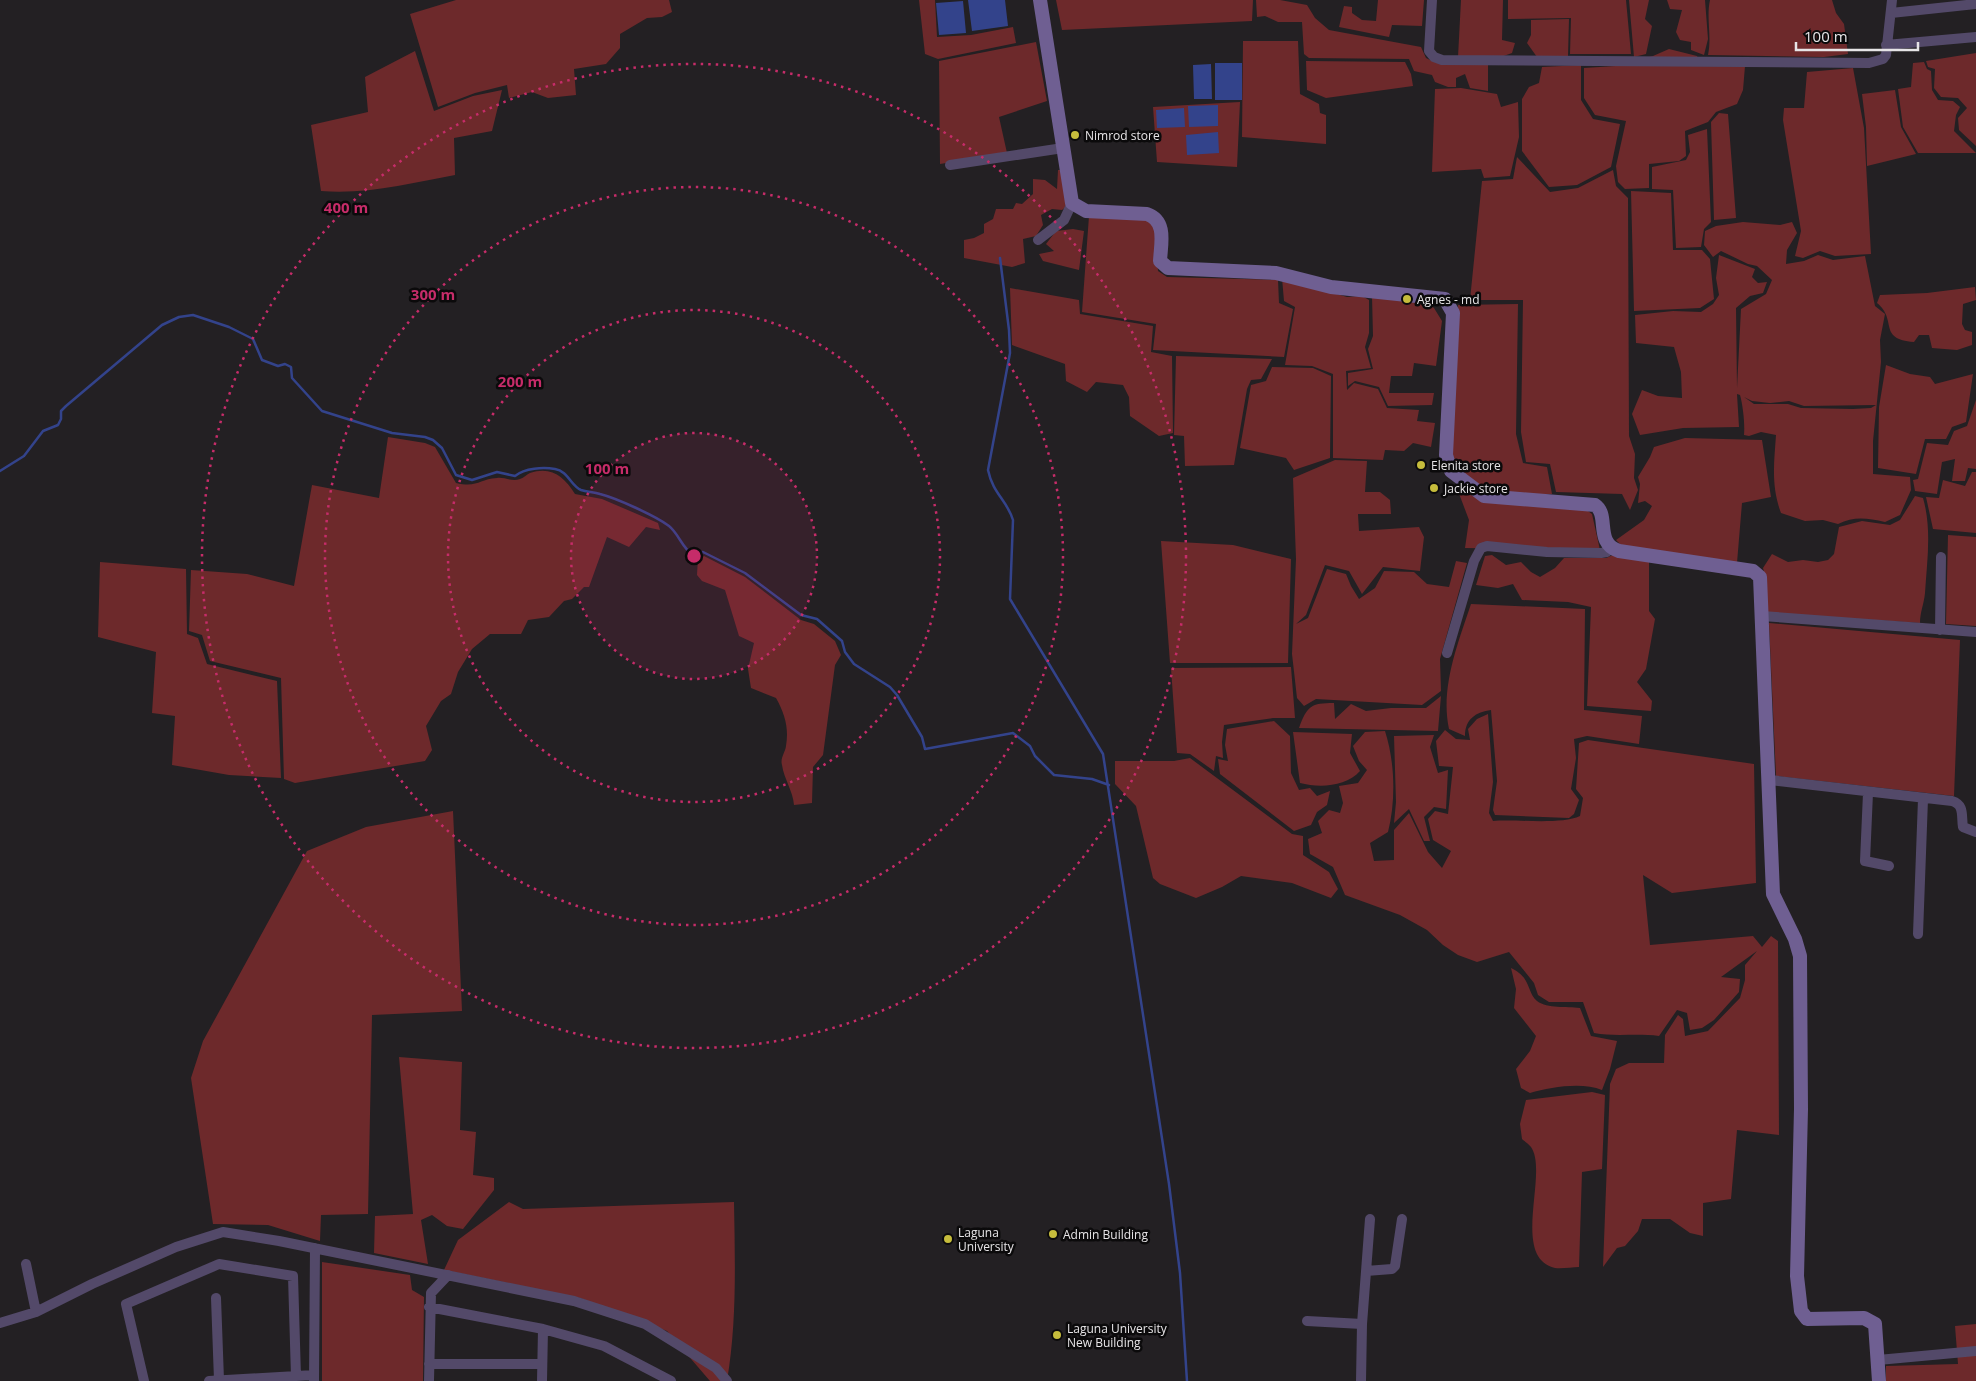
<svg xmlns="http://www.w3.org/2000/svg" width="1976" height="1381" viewBox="0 0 1976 1381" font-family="'Open Sans',sans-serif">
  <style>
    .green { fill: #6d292b; fill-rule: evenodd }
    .water { fill: #33438b }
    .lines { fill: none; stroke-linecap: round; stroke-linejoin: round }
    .stream { stroke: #33438b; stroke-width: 2.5 }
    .street { stroke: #534969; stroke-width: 10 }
    .secondary { stroke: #6f5f92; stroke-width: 14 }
    .ring { fill: none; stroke: #c62c69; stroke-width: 2.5; stroke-dasharray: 2.5 5 }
    .poi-dot { fill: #c6bc3c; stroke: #0b0a0b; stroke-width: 2 }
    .labels { text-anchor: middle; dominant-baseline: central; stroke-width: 5; stroke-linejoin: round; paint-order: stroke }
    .poi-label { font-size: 12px; fill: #e7e5e7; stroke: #0b0a0b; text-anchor: start }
    .centre { fill: #c62c69; stroke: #0b0a0b; stroke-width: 2.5 }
    .ring-label { font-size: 15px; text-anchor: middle; font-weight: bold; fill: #c62c69; stroke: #0b0a0b; stroke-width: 5; stroke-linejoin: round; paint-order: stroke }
  </style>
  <rect width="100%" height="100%" fill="#232023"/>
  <path class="green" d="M456,0H669L672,12L662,17L647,18L620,34V48L606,64L574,69L576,95L548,98L532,92L509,98L507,85L475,93L438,107L410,14Z
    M919,0H935L937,37L971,35L1013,27L1016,43L938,59L925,54Z
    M1056,0H1253L1252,21L1062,30Z
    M1256,0H1280L1307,5L1315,18L1329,30L1421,47L1426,58L1432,61L1488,63V91L1470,88L1465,74L1456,78V87H1448L1435,82L1432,75L1414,71L1409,59L1309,58L1304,54L1302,22H1278L1265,16L1257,17Z
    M1378,0H1424L1422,26L1392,25L1389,37L1339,27L1344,6L1352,7V13L1362,20L1376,21Z
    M1461,0H1503L1502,40L1515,43L1512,53L1498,58L1458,57Z
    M1508,0H1626L1631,54H1570L1571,18L1508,19Z
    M1629,0H1649L1645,19L1652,26L1646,54L1634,57Z
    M1667,0H1705L1708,39L1704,55L1691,50V42L1680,40L1676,32L1682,10L1670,9Z
    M1710,0H1832L1836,13L1844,24L1848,54L1824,57L1708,55C1712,36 1706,18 1710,0Z
    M1569,19L1568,56L1537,57L1527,43L1531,35V20Z
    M1243,41H1298L1300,94L1319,104L1320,113L1326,115V144L1242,137Z
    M1036,42L1047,101L999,117L1007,153L940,164L939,61Z
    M1669,49L1697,56L1701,65L1745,66L1743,90L1737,104L1716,112L1708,122L1685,131L1686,156L1679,161L1649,164V188L1625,189L1618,182L1616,166L1626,121L1595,115L1584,98V68L1631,65L1641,59L1653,56Z
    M415,51L434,111L473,96L502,90L492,131L454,138L455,175C412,183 365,195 321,191L311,125L368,112L365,77Z
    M1976,53V146L1959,130L1958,118L1967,108L1958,98L1941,97L1934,88L1935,69L1928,67L1926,61Z
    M1306,61L1405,62L1411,74L1413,86L1326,98L1307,90Z
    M1924,62L1927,69L1931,71L1932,90L1938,100L1953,101L1960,107L1956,115L1954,131L1976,153H1918L1903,127L1898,89L1911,87L1913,63Z
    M1581,65V100L1593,119L1620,124L1611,167L1577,185L1549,187L1522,151V99L1529,87L1539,83L1542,67Z
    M1853,68L1864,128L1871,254L1835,256L1820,251L1803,258L1795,256L1801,231L1783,120L1784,108H1804L1807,72Z
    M1461,88L1497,94L1501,107L1518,102L1519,137L1510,176L1484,178L1481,169L1432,172L1435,89Z
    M1895,90L1901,127L1916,154L1867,166L1866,127L1862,94Z
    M1240,102L1237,167L1157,162L1153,107Z
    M1719,113L1728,114L1736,218L1714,220L1711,122Z
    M1707,129L1711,222L1704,229L1701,247L1676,248L1673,190L1652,189V167L1686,160L1690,152L1688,135Z
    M1517,157L1550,192L1578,188L1613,170L1616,186L1628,198L1629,436L1635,454L1634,478L1638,490L1630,510L1622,494L1556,492L1550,464L1526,462L1521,432L1523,300H1470L1482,181L1513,179Z
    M1058,170H1062L1067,206L1062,210L1052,209L1041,215L1043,225L1036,236L1023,239L1025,263L1012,267L964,258V240L974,238L984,233V224L993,219L996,209H1013L1016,203L1022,204L1033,194V179L1045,180L1057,189Z
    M1631,191L1671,193L1673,250H1702L1710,259L1714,299L1700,308L1634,311Z
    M1089,216L1154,220L1158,271L1167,277L1278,280L1279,303L1293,309L1284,357L1153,350L1156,324L1082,312Z
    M1743,222L1780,225L1792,222L1797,233L1787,250L1786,264L1804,261L1818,255L1833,260L1865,256L1875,306L1885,314L1880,340L1881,362L1873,441V474L1910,477L1911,490L1900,515L1885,522C1867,518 1854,516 1838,524L1823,520L1805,521L1781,513C1771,486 1774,464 1776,435L1761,432L1749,436L1744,435C1745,424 1743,406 1740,395L1737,394L1739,427L1683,428L1640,435L1632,414L1642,390L1658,396L1682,398L1681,372L1674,347L1636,343L1635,315L1673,311L1701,312L1713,304L1719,295L1716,278L1719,255L1755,269L1752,277L1758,283L1767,282L1763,293L1750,296L1736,308L1737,388L1741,309L1766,294L1772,280L1757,266L1748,264L1721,251L1713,257L1704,245L1705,231L1716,226ZM1744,397L1752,401L1770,403L1789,401L1804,406L1876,405L1871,408L1853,409L1801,408L1788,404H1754Z
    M1073,229L1084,231L1079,270L1043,261L1039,254L1054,251L1046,244L1056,231Z
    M1282,278L1347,297L1362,296L1369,300V333L1365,347L1371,368L1346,371L1347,390L1354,383L1378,389L1387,408L1419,410L1417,421L1435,423L1431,447L1413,443L1404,451L1385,450L1383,460L1333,458V374L1312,366L1285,365L1295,307L1284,301Z
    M1975,287L1976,300L1963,304L1962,324L1965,330L1972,332V345L1957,350L1932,348L1929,335H1919L1914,342C1877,339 1898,320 1877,303L1880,295L1927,293Z
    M1010,288L1079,300L1080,314L1153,326L1151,352L1172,356L1173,433L1159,436L1130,416L1129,397L1123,385L1096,382L1087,392L1066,381L1065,364L1012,345Z
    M1372,296L1423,300L1434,308L1442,321L1436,366L1414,363L1412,376H1391L1389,393H1434L1432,405L1388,406L1379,387L1355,381L1348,386V373L1373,369L1368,349L1373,336Z
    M1518,304L1516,434L1523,463L1547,467L1552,494C1509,494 1470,498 1451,452L1458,305Z
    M1176,356L1272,359L1261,379L1251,380L1247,389L1234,465L1185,466L1184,436L1174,435Z
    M1886,365L1910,374L1930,377L1935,384L1973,374L1966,422L1952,427L1946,439H1925L1916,474L1878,468L1879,407Z
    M1272,367L1313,368L1331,376L1330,458L1294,470L1286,458L1240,448L1251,385L1266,381Z
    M1976,400V469L1968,468L1965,481H1952L1955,459L1942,462L1937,494L1915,491L1913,480L1918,479L1927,443L1948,445L1954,431L1967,426Z
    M388,437L425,443L435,447L456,483C478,488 479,479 497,478C505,477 512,482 520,479C524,478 527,474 530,473C552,466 564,477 575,494L602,499L658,523L660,530L646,527L629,547L607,537L589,587H584L572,599L564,601L549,617L528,620L521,634H490L472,649L458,672L451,694L441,701L426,726L432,750L425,761L295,783L284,779L281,678L210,661L202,635L189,631L191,570L247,574L294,586L312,485L379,498Z
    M1685,438L1762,440L1771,497L1742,503L1737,563L1623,547L1616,540L1644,520L1652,506L1645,501L1638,503L1640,484L1638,477L1650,457L1654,447Z
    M1335,460L1367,461L1365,492H1380L1390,500L1391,514H1358L1359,531L1419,527L1424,537L1420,571L1383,567L1362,594L1349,571L1325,565L1306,615L1296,624L1308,618L1327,569L1346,574L1351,586L1359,599L1375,588L1384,571L1414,572L1427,584L1449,587L1456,561L1467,563L1440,659L1441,691L1422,705L1316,699L1304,706L1297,698L1292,654L1296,559L1293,478Z
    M1972,472H1976V533L1933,529L1926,497L1939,498L1943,480L1965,486Z
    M1464,489L1584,508L1592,514L1600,550L1465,548L1469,520L1458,491Z
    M1915,496L1923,498C1932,529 1927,561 1925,593C1924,604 1920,612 1920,623L1767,613L1765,575L1763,568L1772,554L1788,562L1803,560L1818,562L1828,560L1834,554L1839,527L1862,521L1890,525L1900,520Z
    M1948,535L1976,537V626L1946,624Z
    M1161,541L1233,545L1291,559L1288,663H1170Z
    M1492,555L1506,565L1521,562L1531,572L1540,577L1555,568L1564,558H1606L1613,555L1649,560V611L1655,619L1646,669L1637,682L1652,701L1651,711L1587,706L1591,607L1568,602L1522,600L1513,584L1498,588L1476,585L1485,556Z
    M704,556L745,577L801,620L814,624L835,641L841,655L835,665L823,755L813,767L812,803L794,805C793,791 784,779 782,765C780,758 785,753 786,746C789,728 785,714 776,698L751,688L748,669L754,643L739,636L725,590L702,581L697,575L698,558Z
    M100,562L186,569L187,634L198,638L207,664L277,681L281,778L229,775L172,765L175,716L152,713L156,652L98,637Z
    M1471,604L1585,609L1584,710L1642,716L1639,744L1587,736L1574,739L1576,758L1571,789L1579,800L1574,814L1569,818L1495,815L1493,810L1497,781L1491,710C1476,712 1465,719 1465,736L1449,729C1440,688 1458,643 1471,604Z
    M1769,623L1960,640L1954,796L1776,776Z
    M1291,667L1295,718H1273L1224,725L1222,742L1223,758L1216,756L1214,771L1190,754L1177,753L1171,668Z
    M1441,696L1438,731L1299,728C1307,706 1311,703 1334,703L1335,719L1351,704L1366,711L1391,708H1426Z
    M1488,714L1493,782L1489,813L1493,821C1517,819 1561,825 1580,816L1583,798L1576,789L1579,743L1588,740L1754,764L1756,883L1672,893L1643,875L1650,945L1753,936L1762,947L1771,936L1778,941L1779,1135L1737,1130L1731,1199L1703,1203V1236L1690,1233L1670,1219H1642L1638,1231L1625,1246L1617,1248L1603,1267L1610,1084L1616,1069L1629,1063H1664L1665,1035L1678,1015L1683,1019L1685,1036L1708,1031L1740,998L1745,980V965L1757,951L1721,977L1740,979L1739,992L1714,1020L1702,1028L1690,1030L1687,1013L1677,1010L1659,1036C1637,1033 1615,1037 1594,1033L1583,1002H1549L1538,995L1534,983L1509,952L1477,962L1458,955L1443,945L1427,930L1400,915L1345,895L1333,867L1310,854L1308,839L1322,833L1318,821L1329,810L1340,813L1343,803L1339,786L1358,783L1367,770L1359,761L1353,746L1365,732L1385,731C1395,762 1396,801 1388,832L1370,843L1374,861L1394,860V830L1409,813L1428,852L1442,868L1451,851L1433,840L1428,819L1435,811L1448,814L1453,767L1439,766L1436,741L1445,730L1456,739L1470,740L1468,729L1477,719Z
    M1274,721L1290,736L1291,773L1299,790L1310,788L1317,796L1330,791L1327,805L1317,812L1311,825L1294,831L1220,774L1218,759L1228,761L1225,745L1227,729Z
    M1293,732L1352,734L1350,753L1360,771C1346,787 1319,788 1300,783Z
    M1434,735L1430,747L1438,773L1448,770L1446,809L1434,807L1424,817L1430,841H1424L1409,809L1394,823L1396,802L1394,736Z
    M1190,758L1292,834L1303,836V855L1329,872L1338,889L1331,898L1292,883L1241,876L1222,887L1196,898L1160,884L1153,878L1136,806L1115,784V761H1174Z
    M453,811L462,1011L372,1015L368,1214L321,1215L320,1241L268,1225L213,1224L191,1078L203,1041L307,851L366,827Z
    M1511,968C1532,978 1526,991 1537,1001C1548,1009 1566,1006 1580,1008L1591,1036L1617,1041L1610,1069L1602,1090C1582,1082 1551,1087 1530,1093L1521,1088L1516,1069L1530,1051L1536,1036L1514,1008L1516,989Z
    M399,1057L462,1062L460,1130L476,1132L473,1175L494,1178V1190L463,1229L447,1226L432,1215L421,1220L428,1264L374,1253L375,1216L413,1214Z
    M1592,1092L1605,1095L1602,1169L1582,1172L1579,1267C1572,1267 1562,1269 1555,1268C1510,1257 1549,1173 1531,1147C1529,1144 1524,1141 1522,1139L1520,1124L1526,1100Z
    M509,1202L523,1209L734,1202C735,1262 737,1322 727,1381H710L667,1331L580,1298L444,1270L458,1240Z
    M322,1262L410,1275L412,1290L424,1297L423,1381H322Z
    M1976,1324V1381H1886V1366L1958,1364L1955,1326Z"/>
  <path class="water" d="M968,0H1005L1008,26L972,31Z
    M963,1L966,33L939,35L936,3Z
    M1215,63H1242V100H1215Z
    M1211,64L1212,99H1194L1193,65Z
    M1218,105V126L1189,127L1188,106Z
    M1184,108L1185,127L1157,128L1156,110Z
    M1218,132L1219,153L1187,155L1186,135Z"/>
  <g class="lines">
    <path class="stream" d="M1000,258L1009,330L1010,353L988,470C993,494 1007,500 1013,520L1010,599L1103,754L1169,1184L1180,1273L1187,1381
      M0,471L24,456L43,431L58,425L61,419V411L66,406L162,325L179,317L193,315L229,327L253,339L262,360L278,366L285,364L291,367L292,378L322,411L392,433L425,437L433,440L442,448L456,475L472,480L497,472L515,476C525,468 543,467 555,469C568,471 571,486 581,490C587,492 594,492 600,494C616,498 656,516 669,526C679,534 682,548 693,555L703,552L745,573L801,615L817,619L842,641L845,652L854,664L890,687L897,695L922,737L925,749L1013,733L1030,746L1035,756L1054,775L1092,779L1109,785"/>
    <path class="street" d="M1432,0L1429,51L1434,57L1442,60L1869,63L1883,59L1886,55L1892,0
      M1891,13L1976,4
      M1886,45L1976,37
      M950,165L1063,148
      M1038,240L1064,220L1072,203
      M1762,616L1976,632
      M1940,630L1941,557
      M1447,653L1474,561L1481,548L1487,546L1547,552L1601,553L1607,552L1611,547
      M1770,780L1952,801C1965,805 1961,816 1963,827L1976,832
      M1868,793L1865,861L1889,866
      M1918,934L1923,799
      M26,1264L36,1312
      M1366,1271L1392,1269L1395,1266L1402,1219
      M216,1298L219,1380
      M429,1307L543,1329L604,1346L671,1381
      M1307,1321L1362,1324
      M0,1323L36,1312L92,1284L176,1247L223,1232L279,1241L574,1301L645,1324L716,1368L727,1381
      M1878,1360L1976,1351
      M429,1364H542
      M144,1381L126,1304L219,1264L293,1276L296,1377
      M209,1381L314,1375
      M314,1381L315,1248
      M429,1381L431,1293L448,1275
      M542,1381L543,1329
      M1361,1381L1362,1324L1370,1219"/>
    <path class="secondary" d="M1040,0L1072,203L1086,211L1147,214C1167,221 1161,243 1160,261L1168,268L1276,273L1331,287L1445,299L1453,313L1446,455L1451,471L1484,496L1595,505C1610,515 1594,543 1619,551L1753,571L1760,577L1773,894L1795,939L1800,956L1801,1109L1797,1276L1801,1311L1807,1319L1864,1318L1875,1324L1879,1381"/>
  </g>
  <circle cx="694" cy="556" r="123" fill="#c62c69" fill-opacity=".12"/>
  <g class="ring">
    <circle cx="694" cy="556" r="123"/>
    <circle cx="694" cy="556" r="246"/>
    <circle cx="694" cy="556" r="369"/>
    <circle cx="694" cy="556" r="492"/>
  </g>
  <g class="poi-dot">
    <circle cx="1075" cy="135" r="5"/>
    <circle cx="1407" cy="299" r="5"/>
    <circle cx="1421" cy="465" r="5"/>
    <circle cx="1434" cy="488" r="5"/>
    <circle cx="1053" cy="1234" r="5"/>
    <circle cx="948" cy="1239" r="5"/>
    <circle cx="1057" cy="1335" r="5"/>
  </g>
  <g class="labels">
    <g class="poi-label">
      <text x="1085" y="135">Nimrod store</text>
      <text x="1417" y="299">Agnes - md</text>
      <text x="1431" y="465">Elenita store</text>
      <text x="1444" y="488">Jackie store</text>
      <text x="958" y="1232">Laguna<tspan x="958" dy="14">University</tspan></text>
      <text x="1063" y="1234">Admin Building</text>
      <text x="1067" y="1328">Laguna University<tspan x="1067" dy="14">New Building</tspan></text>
    </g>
  </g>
  <circle cx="694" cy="556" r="8" class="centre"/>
  <g class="ring-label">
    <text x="346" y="213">400 m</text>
    <text x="433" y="300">300 m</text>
    <text x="520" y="387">200 m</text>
    <text x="607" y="474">100 m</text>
  </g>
  <path d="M1796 42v8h122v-8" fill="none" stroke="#e7e5e7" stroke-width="2.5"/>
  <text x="1804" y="42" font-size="15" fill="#e7e5e7" stroke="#0b0a0b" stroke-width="4" paint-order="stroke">100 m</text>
</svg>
